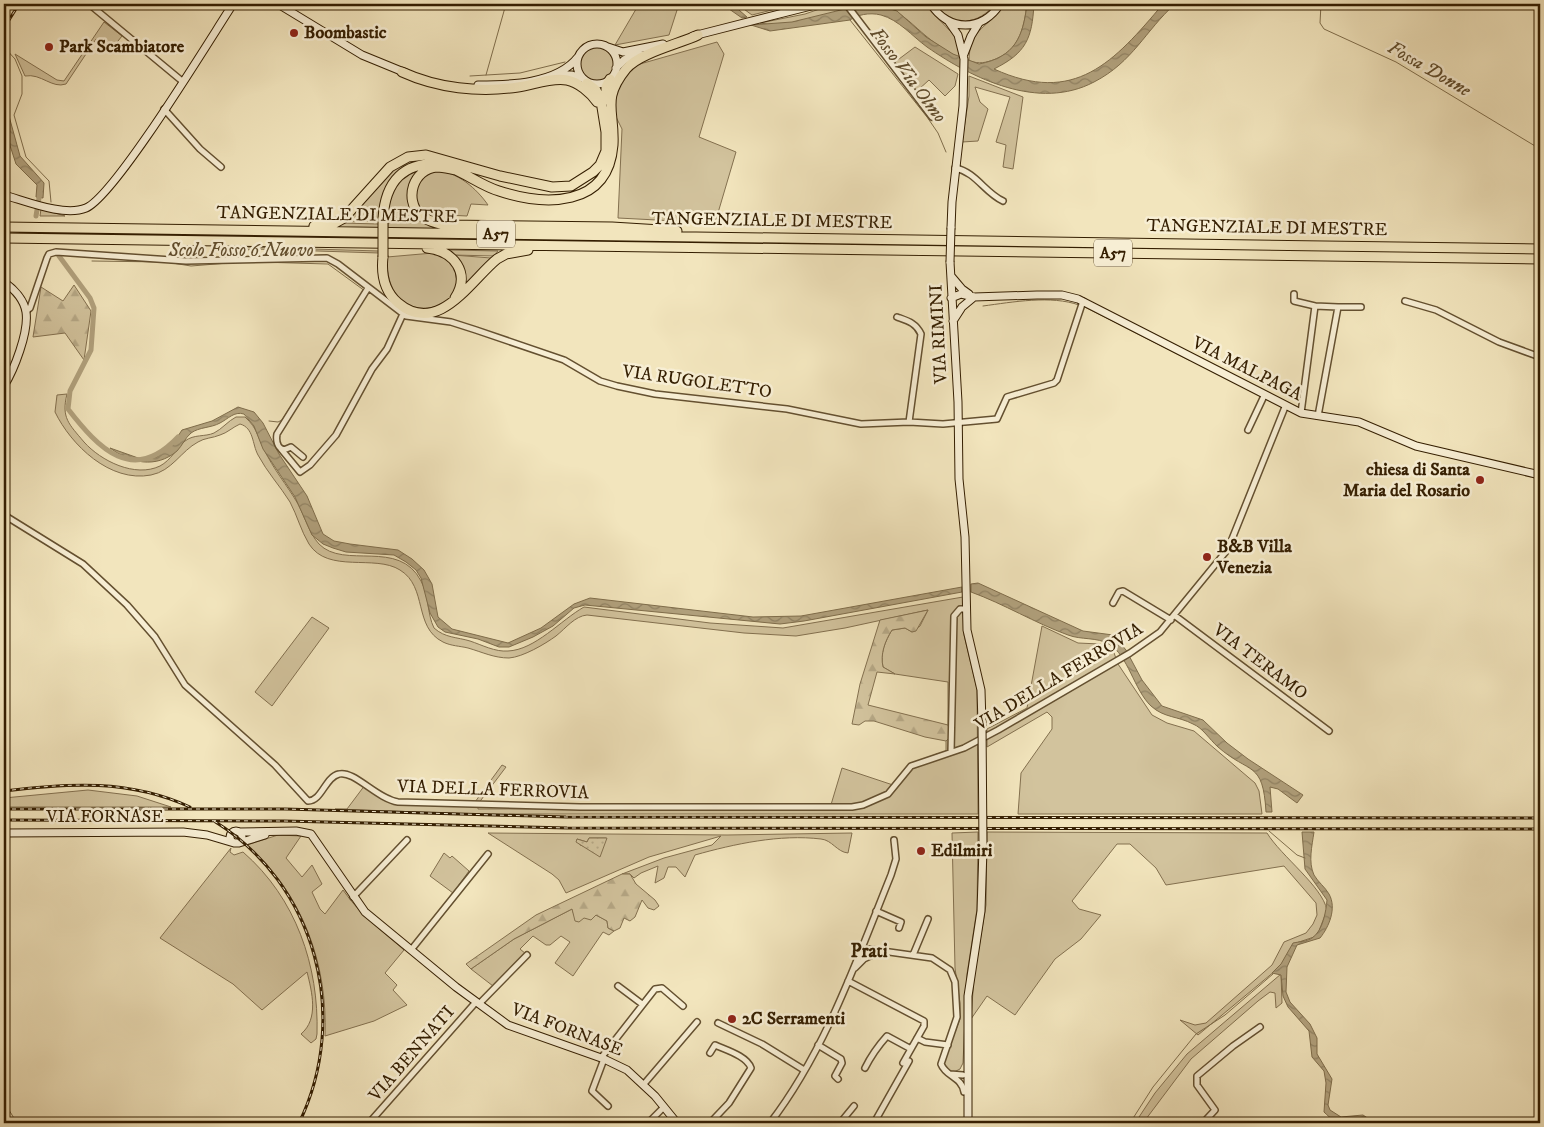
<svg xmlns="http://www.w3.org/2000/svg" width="1544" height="1127" viewBox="0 0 1544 1127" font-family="'IM FELL DW Pica',serif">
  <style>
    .grass { fill: #d2c39d; stroke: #83704f; fill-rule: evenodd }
    .forest { fill: url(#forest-firs); stroke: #83704f }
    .garden { fill: url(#garden-dots); stroke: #83704f }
    .water { fill: url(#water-waves); stroke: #7f6d4b }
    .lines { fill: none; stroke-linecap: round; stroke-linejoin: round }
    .stream { stroke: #7f6d4b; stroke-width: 1 }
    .canal { stroke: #b1a17d; stroke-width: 5 }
    .street-casing { stroke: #645030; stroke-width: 8 }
    .secondary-casing { stroke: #341e01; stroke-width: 9 }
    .highway-casing { stroke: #341e01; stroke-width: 11 }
    .street { stroke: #f7eed4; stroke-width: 5 }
    .secondary { stroke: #f7eed4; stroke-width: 7 }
    .highway { stroke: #f2e5bd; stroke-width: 9 }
    .rail-casing { stroke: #341e01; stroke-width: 3 }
    .rail { stroke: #f7eed4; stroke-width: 1; stroke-dasharray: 4; stroke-linecap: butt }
    .secondary-bridge-casing { stroke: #341e01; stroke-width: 9; stroke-linecap: butt }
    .highway-bridge-casing { stroke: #341e01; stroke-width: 11; stroke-linecap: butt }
    .secondary-bridge { stroke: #f7eed4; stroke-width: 7 }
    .highway-bridge { stroke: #f2e5bd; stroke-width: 9 }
    .poi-dot { fill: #8f2418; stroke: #f7eed4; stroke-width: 2 }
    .labels { text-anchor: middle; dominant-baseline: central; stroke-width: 5; stroke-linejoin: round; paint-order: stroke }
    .shield { fill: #f7eed4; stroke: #6e5c40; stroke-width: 1 }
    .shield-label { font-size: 16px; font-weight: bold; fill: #341e01 }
    .poi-label { font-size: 18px; font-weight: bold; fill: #341e01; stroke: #f7eed4; text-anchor: start }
    .street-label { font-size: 18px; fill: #341e01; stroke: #f7eed4 }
    .water-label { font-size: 19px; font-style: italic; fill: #604c2c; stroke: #f7eed4 }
    .neighbourhood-label { font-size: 19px; font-weight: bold; fill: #341e01; stroke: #f7eed4 }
  </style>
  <defs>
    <pattern id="forest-firs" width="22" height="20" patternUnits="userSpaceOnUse" patternTransform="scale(1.25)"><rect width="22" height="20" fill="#d2c39d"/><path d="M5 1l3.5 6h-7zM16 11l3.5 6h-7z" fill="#b5a785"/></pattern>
    <pattern id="garden-dots" width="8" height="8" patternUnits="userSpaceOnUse" patternTransform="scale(1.25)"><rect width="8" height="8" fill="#d2c39d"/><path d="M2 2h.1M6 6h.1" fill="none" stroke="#b5a785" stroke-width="1.8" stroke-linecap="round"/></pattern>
    <pattern id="water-waves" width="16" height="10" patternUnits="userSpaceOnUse" patternTransform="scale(1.25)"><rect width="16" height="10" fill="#b1a17d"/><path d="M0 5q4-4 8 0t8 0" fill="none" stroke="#918364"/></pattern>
  </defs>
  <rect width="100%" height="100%" fill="#f2e5bd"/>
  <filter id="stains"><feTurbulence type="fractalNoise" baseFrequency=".004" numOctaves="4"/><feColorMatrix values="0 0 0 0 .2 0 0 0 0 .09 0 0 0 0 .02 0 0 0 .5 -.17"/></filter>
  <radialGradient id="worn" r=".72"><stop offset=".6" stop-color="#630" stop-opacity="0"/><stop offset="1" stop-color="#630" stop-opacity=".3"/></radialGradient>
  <path class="grass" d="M639,4H679L669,35L615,45Z
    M848,4H924L955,36L961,59C949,52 936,45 926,36C914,26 903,14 889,8C854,0 800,32 760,23L805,14L831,5Z
    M935,4H995C980,24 949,30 935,4Z
    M1004,4H1027C1024,27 1020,49 996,59C985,63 980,64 969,61C969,27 990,28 1004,4Z
    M104,22L122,36L110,51L96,39L66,84C52,89 41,73 25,76L15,54L57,80L64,81Z
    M717,42L724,54L699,137L736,152L715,223L618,218L622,129L614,113L613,96L618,85L633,66Z
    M915,47L958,74L955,86L945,96L929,80L918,90L915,89L895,62Z
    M580 64a17 17 0 1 1 34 0a17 17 0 1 1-34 0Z
    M969,76L1023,97L1013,169L1003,167L1006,145L996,142L1010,97L975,87L980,102L988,109L978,141L962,142L969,96Z
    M410,160H423C389,169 382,189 379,221L345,222L390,172Z
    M423,167L412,184L418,216L388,219C386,191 399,178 423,167Z
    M436,171C457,171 477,189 488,205L471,204L467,216L447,215L429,209L421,214C411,196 415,177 436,171Z
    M41,209L65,216H40Z
    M421,218L447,229L388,228V223Z
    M341,223L379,224V228L334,227Z
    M246,247L379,251V253L256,249L227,252L222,250Z
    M451,250L498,251L494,256L453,255L491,258L466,287L448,251Z
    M433,253L450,260L459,276C457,282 456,289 453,295C450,301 444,304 438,306C402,316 386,290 387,257Z
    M67,394C61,418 69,424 84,442C101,461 135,478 160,466C171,460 176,449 185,441C194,434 205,437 214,433C222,429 228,421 236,417H245C258,429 257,436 264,449C273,469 287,485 298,504C305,517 309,533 319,544C344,570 399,538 421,581C429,595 427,614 434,628C445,638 457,637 470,641C482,645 495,652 508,651C535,650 561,620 584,607L710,623L783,628L963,597L964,635L977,689L978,814H474L335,809H347L365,785L381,796L397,800L475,802L502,765L506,767L478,804V809L830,808L842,768L896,786L912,767L934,758L936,754L946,752V741L951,736L948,725V682L895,674L883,667C880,654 885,641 892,630L905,628L912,632L920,626L928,610L845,628L796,636L744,633L587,615C575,616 566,628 556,636C545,644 523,657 509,658C494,658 482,652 468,648C460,646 451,646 443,642C413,627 428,587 400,570C375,554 328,574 309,544C301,531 297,515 290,502C280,486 267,472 258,455C252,444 254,428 240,424C233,427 227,433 220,435C213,438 204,438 198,442C181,451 172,471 151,475C110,483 71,445 55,412L57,395Z
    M312,617L329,628L272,706L255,692Z
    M1042,626L1078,643L1100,644L1113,650L1118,664L1152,715L1167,723L1194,731L1255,783L1259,791L1262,814H1018L1021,773L1052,729V717L1047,712L987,747V729L1027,708Z
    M88,790L137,796L171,807H4V798Z
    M978,832L977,909L967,974L963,1063L960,1069L954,1072L946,1069L944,1061L960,1019V1003L955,968L952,833Z
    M987,832L1267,833C1281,856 1322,886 1327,910L1317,936L1293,944L1281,966L1198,1035L1180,1020L1195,1025L1206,1023L1272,965L1284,942L1306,933L1313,924L1317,915L1316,903L1284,866L1166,885L1156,868L1130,844H1117L1072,901L1079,909L1101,915L1081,939L1055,959L1015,1015L987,996L971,1019L974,977L986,905Z
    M488,833L727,835L852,833L848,853C837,852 832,840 821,839C780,834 734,844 695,855L685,877L676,867H668L664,878L655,883L658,866L641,873L634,878L630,874H622L664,858L712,845L721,836L649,857L566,893L559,880L552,874ZM589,838H606L607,839L589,848L580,845L577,839L587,842Z
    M278,835L301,836L286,858L302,877L312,865L322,884L312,892L320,909L325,914L343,890C361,916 380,929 404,950L385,973L397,985L393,990L407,1005L374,1021L325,1036C328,964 302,893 247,845Z
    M231,848L230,852L234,855L243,852C296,898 319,966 317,1034L316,1039L311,1043L301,1034C319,1019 312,992 307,972L262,1010L233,984L160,938Z
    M444,853L450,858L452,856L469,871L453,893L430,876Z
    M572,909L574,915L591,919L596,915L607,921L608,928L614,931L609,935L603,932L573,976L555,963L570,942L561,936L550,945H546L533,936L520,949L526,954L493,986L471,969L514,939Z
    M1281,974L1282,1003L1276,1008L1275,993L1270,992L1258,1001L1191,1059L1143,1123H1135L1155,1093L1187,1054Z"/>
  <path class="forest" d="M737,4H796L752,15Z
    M74,285L91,311L84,360L65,333L33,337L41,287L63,301Z
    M928,610L916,631L912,632L905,628L892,630C885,641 880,654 883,667L895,674L877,672L868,705L948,725L951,736L946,741L925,737L874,721H865L859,725L852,724L860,684L880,620Z
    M622,874H630L636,884L655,900L659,906L654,910L648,908L642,900L635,917L630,921L624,918L620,928L614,931L608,928L607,921L596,915L591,920L584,918L579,922L575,921L572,909L514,939L471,969L466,964L536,915Z"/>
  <path class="garden" d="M589,838H607L600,857L576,842L577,839L587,842Z"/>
  <path class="water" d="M722,4H732L747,17L742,18Z
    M1027,4H1034C1032,39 1026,53 994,69C1075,106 1114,62 1163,4H1175C1145,31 1133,62 1094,82C1039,111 973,79 927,47C912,36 899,20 881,15C869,12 857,15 850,20L770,31L751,25L792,22L857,6L884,7L897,11L926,37L953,54L979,64C1015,57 1023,37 1027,4Z
    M1229,4H1259C1250,13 1239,9 1229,4Z
    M4,98L20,156L44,183L43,198L36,197L37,185L16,164L4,127Z
    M238,407L254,412L263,423L279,454L307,496L323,534L334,541L350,544L398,550L412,559L424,570L432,584L438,617L452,629L508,643L541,628L574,604L590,598L753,617L801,616L962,587V592L804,621L780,624L585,605L574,608L553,626L533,637L509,647H499L478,639L445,632L438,627L430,613L421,578L416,570L406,562L394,555L346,552L333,548L323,544L312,535L295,497L263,449L254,426L244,414C234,411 228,419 220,423C211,428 199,427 191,433C185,438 182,446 177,451C156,469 130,463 110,448L141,459L157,457L172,445L182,430L212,421Z
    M978,583L1083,631L1113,635L1126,650L1142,680L1162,706L1203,720L1227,743L1248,759L1303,795L1297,803L1278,789L1270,787L1272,812H1266C1263,760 1250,775 1218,747C1209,739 1203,728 1193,724C1178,716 1164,718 1151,706C1134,690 1128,655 1109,644C1097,637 1081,640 1068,635C1035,623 1004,604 971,592V584Z
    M1302,832H1314C1312,846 1308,862 1314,875C1318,882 1325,887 1329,894C1337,908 1329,927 1320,938L1297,945L1287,967L1286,992L1290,1002L1310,1024L1317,1038V1054L1332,1079L1328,1105L1330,1110L1341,1117L1363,1115L1375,1123C1368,1123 1364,1119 1358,1120C1341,1120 1339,1127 1324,1112L1326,1083L1324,1071L1312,1057L1309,1031L1288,1007L1283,996L1281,975L1272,973L1281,964L1293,943C1298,942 1308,941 1312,938C1323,931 1326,911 1327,900L1305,869Z"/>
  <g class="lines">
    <path class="stream" d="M1321,4L1320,23L1324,29L1396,62L1540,149
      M850,20L927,117L938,133L946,152
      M4,47L15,59L22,76V94L14,115L26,157L49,181L51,202
      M486,75L506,4
      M470,76L520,73L565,62
      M92,261L162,262
      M166,262L191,266L241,262
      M258,262L328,264L365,291
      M983,306C1013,302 1051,295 1079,305
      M1083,306L1189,360
      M269,421L278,422L282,420L318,363
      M1269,831L1297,855L1305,858
      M4,1102L17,1123
      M1130,1123L1153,1087L1196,1034L1225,1015L1273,974"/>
    <path class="canal" d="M36,216L40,192
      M59,256L90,298L94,308L91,350L70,391L68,409C99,449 133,485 178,437"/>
    <defs>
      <path id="street" d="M89,4L182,81
        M846,4L932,117
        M164,109L200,149L221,167
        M955,168C976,172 985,193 1003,201
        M1294,294V301L1315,306L1301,413
        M1405,301L1436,310L1499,342L1540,357
        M1315,306L1338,307
        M26,311L30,308L47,258L49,254L56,252L186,261L327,258L338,264L406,316L451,322L476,330L564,360L600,381L617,386L655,394L787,409L861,424L909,422L943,424L997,419L1007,397L1054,383L1057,380L1083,301
        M897,317C908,321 916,323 921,334L909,422
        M1318,416L1338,307H1361
        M1248,430L1264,396
        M281,449L300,472L310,465L336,435L372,369L387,349L403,314
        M303,457L291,447L284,450C277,448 276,440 277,434L368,288
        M4,515L83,564L127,605L155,637L185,685L275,765L308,801C322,801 325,777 339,774C354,770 377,799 398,802L580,807H852L863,805L888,794L911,766L964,748L998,730L1130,653L1160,632L1228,549L1285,407
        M1113,603L1119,592L1123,591L1171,620
        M1174,615L1329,731
        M951,752L954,616L960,609H967
        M353,897L407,840
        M876,911L901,922L899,928
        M861,948L932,958L950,970L955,982L957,1017L941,1064C946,1077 962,1077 964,1092
        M411,950L488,854
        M913,955L928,919
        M855,968L864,959L881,951
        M848,981L924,1021V1026L903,1063
        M618,986L642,1004
        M479,1004L527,955
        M718,1023L762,1044L804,1070
        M917,1038L925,1042L948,1045
        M818,1045L841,1059L842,1063L835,1076L838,1079
        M710,1053L715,1045C726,1050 747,1056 751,1068L729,1103L710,1123
        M601,1058L655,989L662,988L683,1006
        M604,1059L592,1091L608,1106
        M865,1068C871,1056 878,1046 887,1036L911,1049
        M950,1074L963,1075
        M644,1084L697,1022
        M369,1123L476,1002
        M648,1123L664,1107
        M770,1123C826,1050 857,959 891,875L896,859L894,840
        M840,1123L854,1106
        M874,1123L909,1061
        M1203,1123L1215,1110L1197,1085V1076L1233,1046L1260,1027"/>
      <path id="secondary" d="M278,4L362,55L406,73
        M931,4C948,32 983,32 1000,4
        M949,22L958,35L964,59L963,106L952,202L951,228
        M693,36L819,4
        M577 64a20 20 0 1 1 40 0a20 20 0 1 1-40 0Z
        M608,47L623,52L663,44
        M964,54L971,36L979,23
        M616,68L624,60L640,52
        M555,75H572L581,78
        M478,85C509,85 557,84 578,57
        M4,195C26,201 64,217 86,208C115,196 210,39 233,4
        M950,262L958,402L959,479L965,537L967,630L981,690L982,724
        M951,276L962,289L969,294
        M4,282C14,289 24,300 26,312C29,332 14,370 4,386
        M951,298L961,294L974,297L1037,295H1062L1078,299L1301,413L1359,422L1416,446L1540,475
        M953,321L962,307L974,297
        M230 837a6 6 0 1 1 12 0a6 6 0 1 1-12 0Z
        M239,832L296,831L311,834L365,912L456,987L508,1025L604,1059L627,1070L655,1096L677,1123
        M4,833L183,832L207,835L234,843
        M239,843L265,835
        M968,1123V996L981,911L983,848"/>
      <path id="highway" d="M402,72C437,88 479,93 518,87C533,85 551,77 567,80C578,82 591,93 597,102
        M606,100V87L610,79
        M451,168C467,174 482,186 499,191C545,206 608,208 613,145C615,111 601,100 626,69C639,53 679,44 698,35
        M456,170C450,169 443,167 437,167C413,169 404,199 420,215C427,221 436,223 445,225L612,227L677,231
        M383,219C385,181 404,161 442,164
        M314,226L335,223L344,218L390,167L408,157L426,155L500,176L552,187L571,186L593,172L600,165L606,151V132L601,101L596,90L587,83
        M4,227L1540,249
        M4,238L1540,259
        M427,248C454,251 471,273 455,298
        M383,257C381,275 384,291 398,303C438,337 471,280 497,259L506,254L528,250"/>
    </defs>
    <use href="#street" class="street-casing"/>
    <use href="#secondary" class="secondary-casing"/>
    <use href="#highway" class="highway-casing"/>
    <use href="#street" class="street"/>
    <use href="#secondary" class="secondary"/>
    <use href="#highway" class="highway"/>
    <defs>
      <path id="rail" d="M4,28L19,4
        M4,791C69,783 129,779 190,807
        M4,809H285L566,817L1540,818
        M4,820L284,821L567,828L1540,829
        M214,821C316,884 351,1016 299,1123"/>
    </defs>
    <use href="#rail" class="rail-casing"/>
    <use href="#rail" class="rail"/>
    <defs>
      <path id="secondary-bridge" d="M950,262L951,228
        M982,724L983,848"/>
      <path id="highway-bridge" d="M383,257V219"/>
    </defs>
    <use href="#secondary-bridge" class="secondary-bridge-casing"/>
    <use href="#highway-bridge" class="highway-bridge-casing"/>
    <use href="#secondary-bridge" class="secondary-bridge"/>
    <use href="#highway-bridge" class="highway-bridge"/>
  </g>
  <g class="poi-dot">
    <circle cx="294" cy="33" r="5"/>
    <circle cx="49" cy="47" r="5"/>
    <circle cx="1480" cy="480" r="5"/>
    <circle cx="1207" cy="557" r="5"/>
    <circle cx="921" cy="851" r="5"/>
    <circle cx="732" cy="1019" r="5"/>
  </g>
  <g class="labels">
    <g class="shield">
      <rect x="477" y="220.5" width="38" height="27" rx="4"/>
      <rect x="1094" y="239.5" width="38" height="27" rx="4"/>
    </g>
    <g class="shield-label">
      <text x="496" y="234">A57</text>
      <text x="1113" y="253">A57</text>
    </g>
    <g class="poi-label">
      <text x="304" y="33">Boombastic</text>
      <text x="59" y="47">Park Scambiatore</text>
      <text x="1470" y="470" text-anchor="end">chiesa di Santa<tspan x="1470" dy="21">Maria del Rosario</tspan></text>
      <text x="1217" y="547">B&amp;B Villa<tspan x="1217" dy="21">Venezia</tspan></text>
      <text x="931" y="851">Edilmiri</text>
      <text x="742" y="1019">2C Serramenti</text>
    </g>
    <g class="street-label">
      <text transform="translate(337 215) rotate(1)">TANGENZIALE DI MESTRE</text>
      <text transform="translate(772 221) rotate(1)">TANGENZIALE DI MESTRE</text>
      <text transform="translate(1267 228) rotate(1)">TANGENZIALE DI MESTRE</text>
      <text transform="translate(939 334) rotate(-93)">VIA RIMINI</text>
      <text transform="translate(1247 369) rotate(27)">VIA MALPAGA</text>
      <text transform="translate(697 382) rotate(8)">VIA RUGOLETTO</text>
      <text transform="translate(1260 662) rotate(37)">VIA TERAMO</text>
      <text transform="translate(1059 677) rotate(-31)">VIA DELLA FERROVIA</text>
      <text transform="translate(493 790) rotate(2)">VIA DELLA FERROVIA</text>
      <text x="105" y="817">VIA FORNASE</text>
      <text transform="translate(567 1030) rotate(21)">VIA FORNASE</text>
      <text transform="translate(412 1054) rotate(-49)">VIA BENNATI</text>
    </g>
    <g class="water-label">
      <text transform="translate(1429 69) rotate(30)">Fossa Donne</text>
      <text transform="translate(908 75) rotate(53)">Fosso Via Olmo</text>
      <text x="241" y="250">Scolo Fosso 6 Nuovo</text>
    </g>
    <g class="neighbourhood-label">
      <text x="869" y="951">Prati</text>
    </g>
  </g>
  <rect width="1544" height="1127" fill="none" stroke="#f2e5bd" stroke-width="20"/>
  <rect x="5" y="5" width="1534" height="1117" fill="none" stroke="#341e01" stroke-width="2.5"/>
  <rect x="10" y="10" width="1524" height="1107" fill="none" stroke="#341e01"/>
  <rect width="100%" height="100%" filter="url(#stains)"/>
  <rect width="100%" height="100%" fill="url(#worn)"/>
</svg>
